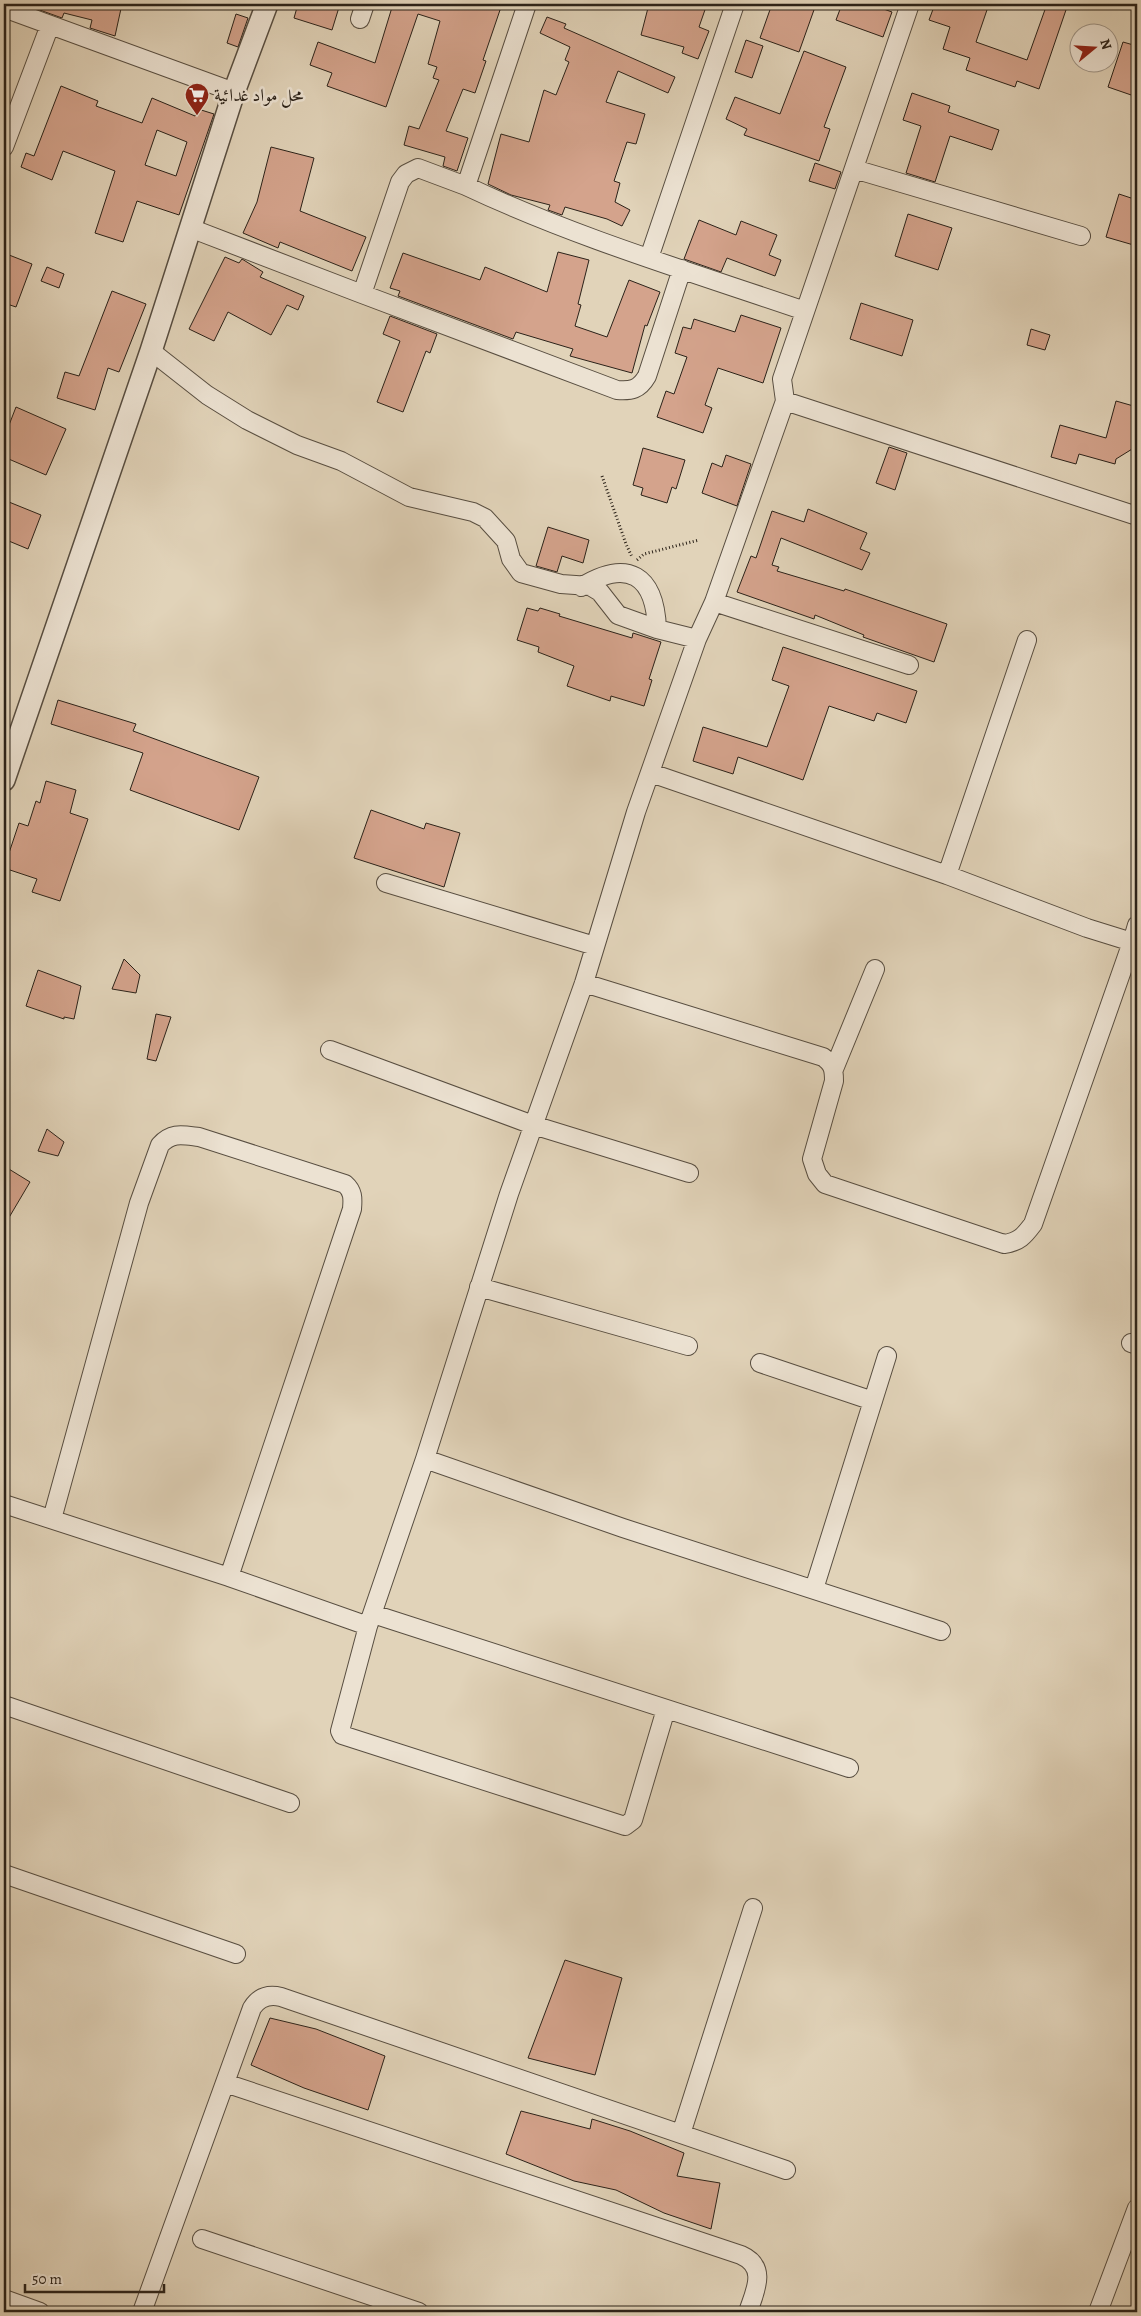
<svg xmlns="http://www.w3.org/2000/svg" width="1141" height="2316" viewBox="0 0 1141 2316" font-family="Alegreya,Amiri,serif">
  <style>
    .building { fill: #d4a38c; stroke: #2b2219; fill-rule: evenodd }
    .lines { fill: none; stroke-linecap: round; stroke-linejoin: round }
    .minor-casing { stroke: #584e41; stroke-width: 20 }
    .tertiary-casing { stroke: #584e41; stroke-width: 24 }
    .path { stroke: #2b2219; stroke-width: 3; stroke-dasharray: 1 2.5; stroke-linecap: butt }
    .minor { stroke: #ece2d2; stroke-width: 18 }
    .tertiary { stroke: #ece2d2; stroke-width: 21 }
    .labels { text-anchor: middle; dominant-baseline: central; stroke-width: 5; stroke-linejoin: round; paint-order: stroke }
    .poi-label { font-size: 18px; fill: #2b2219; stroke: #ece2d2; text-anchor: start }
  </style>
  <rect width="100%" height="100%" fill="#e1d3b9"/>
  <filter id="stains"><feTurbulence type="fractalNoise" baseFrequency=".004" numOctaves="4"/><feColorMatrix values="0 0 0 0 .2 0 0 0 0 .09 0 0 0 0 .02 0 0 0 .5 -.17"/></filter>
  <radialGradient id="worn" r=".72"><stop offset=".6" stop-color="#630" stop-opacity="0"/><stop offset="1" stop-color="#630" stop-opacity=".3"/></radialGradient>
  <path class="building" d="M23,4H122L115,36L90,28L92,20L64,13L62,18Z
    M298,4H340L332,30L294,18Z
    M393,4H483L500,10L483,60L486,61L475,93L463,89L446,131L468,138L457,171L443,166L445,157L404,145L409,126L419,129L439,80L433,78L437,67L428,64L440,21L418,14L386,107L327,86L332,73L310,65L318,42L375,63Z
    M649,4H707L699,27L709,31L698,59L682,53L684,47L641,35Z
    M772,4H806L815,7L799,52L760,38Z
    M842,4H870L892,12L883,37L836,20Z
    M935,4H989L976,42L1027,60L1047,4H1068L1039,89L1017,81L1015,87L966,70L970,58L943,49L950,27L929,20Z
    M236,14L248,18L238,47L227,43Z
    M547,17L566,24L564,28L675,77L668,93L618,71L606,102L645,114L636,144L627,142L614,181L620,183L615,202L630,210L622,226L607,219L565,207L562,215L548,210L550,205L511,195L488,184L501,134L529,142L544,90L556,95L569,62L565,60L570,47L540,33Z
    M746,40L763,46L752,78L735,72Z
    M1123,42L1137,46V97L1108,87Z
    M804,51L846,67L824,127L830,129L819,161L744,135L747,129L726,119L735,97L780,114Z
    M61,86L98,101L96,106L142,123L152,98L195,116L198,109L214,114L179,215L137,201L123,242L95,233L115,171L63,151L52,180L21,167L26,153L34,156ZM157,130L187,142L176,176L145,165Z
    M912,93L950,106L948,112L999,130L992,150L950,136L935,182L906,173L921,126L903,120Z
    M271,147L314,158L300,211L366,237L352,271L280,242L278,248L243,233L257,202Z
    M815,163L841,172L835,189L809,181Z
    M1119,194L1137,200V246L1106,237Z
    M908,214L952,228L938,270L895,256Z
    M699,220L736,235L741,221L777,235L769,255L781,260L775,276L727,258L721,272L684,259Z
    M558,252L589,260L578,304L581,305L575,326L607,337L629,280L660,292L647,326L645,325L632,373L570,356L573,349L516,332L513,339L398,296L400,291L390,288L403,253L480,280L485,267L547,292Z
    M4,253L32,264L16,307L4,303Z
    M225,257L239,263L242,259L263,272L260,277L304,296L298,310L287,305L271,335L228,312L214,341L189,329Z
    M47,267L64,274L59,288L41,281Z
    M112,291L146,304L119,372L108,368L95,410L57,398L65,372L79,376Z
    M861,303L913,320L902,356L850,339Z
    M741,315L781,328L763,383L718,368L705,405L712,408L703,433L657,417L666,391L674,394L687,357L675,353L683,327L691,329L694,319L735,332Z
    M390,316L437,334L430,353L426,351L403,412L377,402L400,341L383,334Z
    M1031,329L1050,335L1045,350L1027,345Z
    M1116,401L1137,407V446L1116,459L1115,464L1079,454L1076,464L1051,457L1060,425L1106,438Z
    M16,407L66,429L46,475L4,457V438Z
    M889,447L907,453L895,490L876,483Z
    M643,448L685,460L676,489L672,487L667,503L641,495L643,488L633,485Z
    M726,455L751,464L737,506L702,493L712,463L722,467Z
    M4,500L41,515L28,549L4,539Z
    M808,509L867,533L860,549L870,553L862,570L781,538L772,565L779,567L777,571L844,591L845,589L947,624L934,662L863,637L864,635L815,615L814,619L737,592L751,556L756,558L772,511L804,522Z
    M548,527L589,540L583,563L562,556L557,572L536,566Z
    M527,608L538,611L540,608L560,614L559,616L632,638L633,633L661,642L649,679L652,680L644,706L611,696L610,701L567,686L574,666L538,652L539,647L517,640Z
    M783,647L917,691L906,723L877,713L874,721L829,706L803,780L738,757L733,774L693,761L703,727L767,747L789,686L772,680Z
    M58,700L136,724L133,731L259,777L239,830L130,790L143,753L51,724Z
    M46,781L76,790L70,813L88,819L60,901L32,892L37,879L4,868L19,823L28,826L36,801L40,803Z
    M371,810L424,829L426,823L460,833L444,887L354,858Z
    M124,959L140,975L136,993L112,989Z
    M38,970L81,986L74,1019L64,1017V1019L26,1006Z
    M156,1014L171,1017L156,1061L147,1059Z
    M47,1129L64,1142L58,1156L38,1151Z
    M4,1166L30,1182L4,1226Z
    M565,1960L622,1978L595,2075L528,2058Z
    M270,2018L316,2029L385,2056L368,2110L304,2088L251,2065Z
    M521,2111L590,2129L592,2119L630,2131L684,2153L677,2176L720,2183L711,2229L664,2213L616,2190L574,2181L506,2154Z"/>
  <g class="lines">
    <defs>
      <path id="minor" d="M527,4L466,186C574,237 691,272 805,311
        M4,8L234,92
        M360,19L365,4
        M4,147L50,25
        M854,169L1081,236
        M466,186L418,168L406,174L400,182L362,294L617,390C631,391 639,390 647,376L682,269
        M190,228L362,294
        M649,258L735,4
        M151,351L207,395L247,420L297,445L341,461L409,497L473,512L485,518L506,541L511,559L521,573L561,584L590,586L600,592L618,615L657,629L697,639
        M785,401L1137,516
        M581,587C628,558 655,575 657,629
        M714,602L909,665
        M947,875L1027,640
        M386,883L595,946
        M1137,925L1132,942L1137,944
        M584,983L823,1057C833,1064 834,1069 834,1081L812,1159L817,1174L825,1184L1004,1244C1019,1242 1024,1236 1033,1224L1132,942L1087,928L947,875L651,773
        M330,1050L533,1125L689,1173
        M834,1069L875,969
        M479,1287L688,1346
        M1131,1343L1137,1345
        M760,1363L873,1401
        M425,1459L623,1528L941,1631
        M4,1504L229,1577L368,1626
        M52,1519L139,1203L160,1145C172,1132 182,1135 199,1137L345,1184C353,1191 353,1198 352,1209L229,1577
        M814,1589L887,1356
        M373,1614L849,1768
        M4,1705L290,1803
        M666,1709L633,1820L625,1826L342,1735L340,1731L368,1626L425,1459L509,1194L584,983L636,812L697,639L714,602L785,401L782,379L910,4
        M4,1874L236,1954
        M225,2083L741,2255C768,2267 755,2291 748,2312
        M681,2134L753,1908
        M202,2239L419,2312
        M4,2299L40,2312
        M142,2312L252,2008C259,1997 269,1994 281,1997L786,2170
        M1098,2312L1137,2208"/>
      <path id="tertiary" d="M4,780L151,351L234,92L267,4"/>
    </defs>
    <use href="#minor" class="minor-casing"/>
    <use href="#tertiary" class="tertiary-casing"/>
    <path class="path" d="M602,476L626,544L632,557
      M637,560L644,554L699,540"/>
    <use href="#minor" class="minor"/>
    <use href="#tertiary" class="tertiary"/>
  </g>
  <defs>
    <symbol id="supermarket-pin" viewBox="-11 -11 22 30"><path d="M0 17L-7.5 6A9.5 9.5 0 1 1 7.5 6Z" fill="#8f2418" stroke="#ece2d2"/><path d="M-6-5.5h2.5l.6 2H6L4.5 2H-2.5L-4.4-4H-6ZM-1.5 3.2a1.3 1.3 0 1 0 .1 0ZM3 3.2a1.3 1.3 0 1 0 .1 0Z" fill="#fff"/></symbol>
  </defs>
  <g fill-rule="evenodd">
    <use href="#supermarket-pin" x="183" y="81" width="28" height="38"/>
  </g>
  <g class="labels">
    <g class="poi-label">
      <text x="214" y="95">محل مواد غدائية</text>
    </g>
  </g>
  <rect width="1141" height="2316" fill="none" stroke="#e1d3b9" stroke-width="20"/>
  <rect x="5" y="5" width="1131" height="2306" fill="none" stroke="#2b2219" stroke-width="2.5"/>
  <rect x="10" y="10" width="1121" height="2296" fill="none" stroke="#2b2219"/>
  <g transform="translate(1094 48) rotate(72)"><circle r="24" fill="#ece2d2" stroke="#9f9588"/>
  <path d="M0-4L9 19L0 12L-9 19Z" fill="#8f2418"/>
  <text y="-8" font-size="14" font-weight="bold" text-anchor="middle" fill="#2b2219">N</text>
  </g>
  <path d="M25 2284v8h139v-8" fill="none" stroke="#2b2219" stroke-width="2.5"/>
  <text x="32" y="2284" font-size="15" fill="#2b2219" stroke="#ece2d2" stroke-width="4" paint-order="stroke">50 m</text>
  <rect width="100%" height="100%" filter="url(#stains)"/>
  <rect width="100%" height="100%" fill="url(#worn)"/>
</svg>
